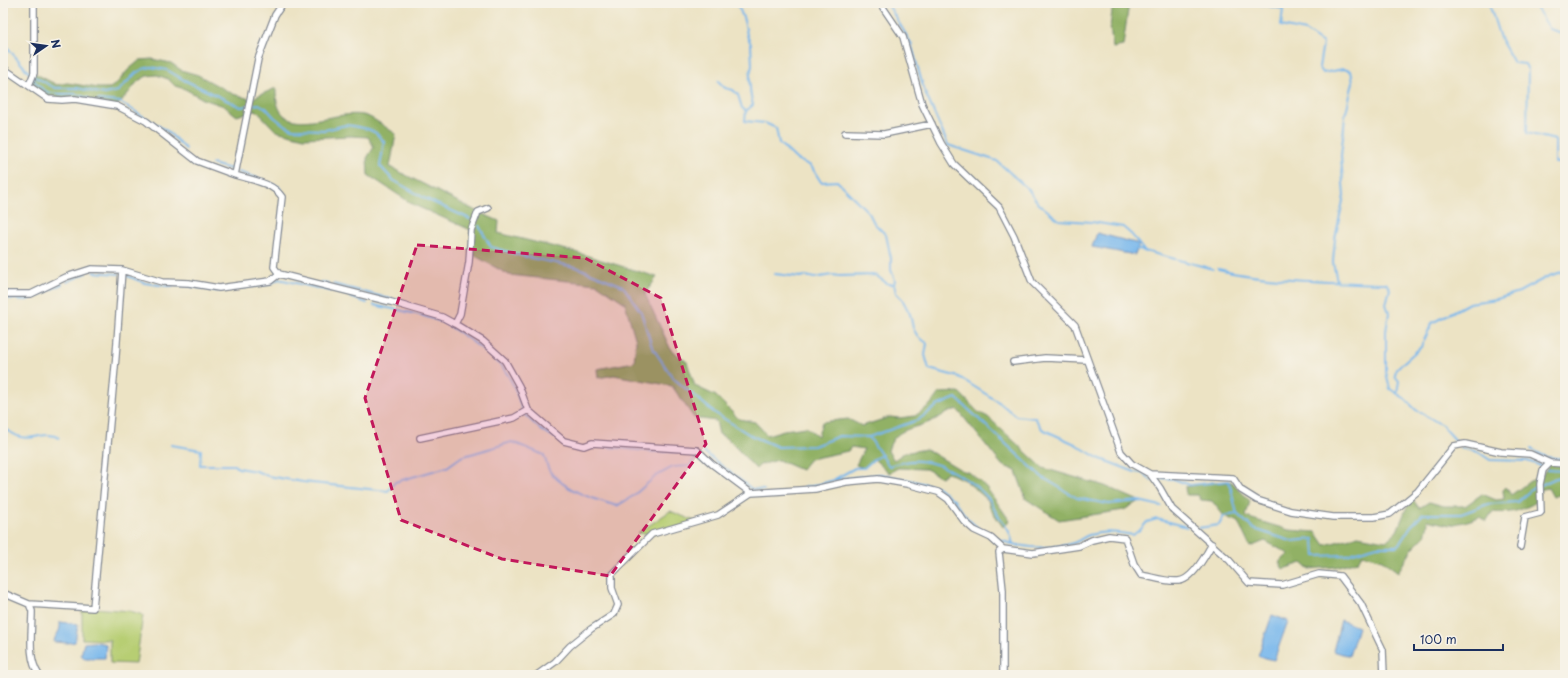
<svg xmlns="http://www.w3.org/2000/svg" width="1568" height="678" viewBox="0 0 1568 678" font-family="'Playpen Sans',sans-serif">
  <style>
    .green { fill: #b7ce73; stroke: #697e68 }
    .forest { fill: #91b165; stroke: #567062 }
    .water { fill: #78b7ec; stroke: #4a73a5 }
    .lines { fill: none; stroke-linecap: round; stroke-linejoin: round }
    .stream { stroke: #78b7ec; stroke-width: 2 }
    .street-casing { stroke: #848991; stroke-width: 8 }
    .street { stroke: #fff; stroke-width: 5.5 }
    .marked { fill: #c2185b; fill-opacity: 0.2; stroke: #c2185b; stroke-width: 3; stroke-dasharray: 8 5; stroke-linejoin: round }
  </style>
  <rect width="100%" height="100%" fill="#f7f3e8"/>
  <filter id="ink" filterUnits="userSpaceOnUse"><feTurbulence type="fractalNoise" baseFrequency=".025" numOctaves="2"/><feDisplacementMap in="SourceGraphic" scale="8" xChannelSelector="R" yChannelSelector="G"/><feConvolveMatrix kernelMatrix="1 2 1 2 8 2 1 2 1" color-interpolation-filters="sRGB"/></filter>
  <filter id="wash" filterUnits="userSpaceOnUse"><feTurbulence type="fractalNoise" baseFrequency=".012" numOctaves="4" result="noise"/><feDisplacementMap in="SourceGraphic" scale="16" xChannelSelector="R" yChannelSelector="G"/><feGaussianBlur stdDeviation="0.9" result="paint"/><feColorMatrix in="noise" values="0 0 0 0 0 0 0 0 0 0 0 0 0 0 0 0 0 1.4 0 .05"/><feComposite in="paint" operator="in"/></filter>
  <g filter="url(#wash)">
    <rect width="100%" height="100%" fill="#ece3c4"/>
    <path class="green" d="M670,511L697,522L652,534L638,533Z
      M82,607L130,611L143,615L136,664L110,663V640L82,639Z"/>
    <path class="forest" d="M1113,3H1129L1123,46L1113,48L1110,27Z
      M152,59L171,63L181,70L198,75L233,94L250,99L276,88C274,147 335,106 367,116C375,119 388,129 396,134L390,167L478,212L499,221L498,233L575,252L657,277L645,294L671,350L687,362L695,386L716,396L739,419L755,422L767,435L784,430L806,427L818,436L822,422L848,419L862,426L890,417L899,418L915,416L930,405L939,393L959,392L978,412L988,417L1043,468L1105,486L1139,501L1124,510L1059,520L1026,499L1016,471L1002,465L957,409C948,412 940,417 932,421C913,430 894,427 888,451L894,460L904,453L926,449L961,470L970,473L986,487L1010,521L1003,527L990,508L988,500L966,481L947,472L941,477L926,469L898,468L889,473L874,459L864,468L856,465L864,449L851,447L848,451L810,459L801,470L778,460L760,465L756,469L729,440L719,434L716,421L694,418L672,386L614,375L598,378L597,369L634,362L636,341L625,303L597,284L509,275L470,253L471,230L414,205L368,175L367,158L374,147L368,137L351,136L304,138L276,131L256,110L237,116L224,106L203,99L185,89L175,86L168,79L157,75L147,76L138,81L126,96L117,106L75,99H48L29,85L34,73L57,85L67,83L98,88H110L117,83L128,70L140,60Z
      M1550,463L1565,464V493L1553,497L1548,488L1539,490L1538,501C1521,511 1511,514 1492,512L1486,522L1480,517L1464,522L1450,525L1427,520L1428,523L1425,536L1412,549L1398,572L1382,560L1362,554L1358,561L1335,567L1309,569L1302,563L1283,569L1279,562L1289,554L1265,541L1250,547L1238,522L1224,516L1212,501L1201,500L1198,495H1186L1185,487L1212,482H1232L1250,501L1246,516L1249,518L1289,530L1316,532L1325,545L1358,536L1386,541L1397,531L1411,497L1419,508L1429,502L1444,506H1465L1482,494L1496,500L1504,499L1503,490L1506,487L1511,495L1530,481L1541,477Z"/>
    <path class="water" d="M1097,233L1139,244L1135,255L1092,247Z
      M1272,615L1288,621L1274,660L1258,656Z
      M1341,620L1358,627L1349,656L1333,651Z
      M60,622L78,624L75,642L68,643L54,642C55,633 61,634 60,622Z
      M95,642L106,644L105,658H84L81,655L84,643Z"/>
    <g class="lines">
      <path class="stream" d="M736,3C743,14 745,23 747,35C748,39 750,41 751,44C751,46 752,63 752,65C752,68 750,71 750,75C749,85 750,95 753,105L746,111
        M887,3L911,43L924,90L948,145L997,161L1028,189L1038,203L1059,220L1092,222L1123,227L1132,235L1145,252
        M1254,3L1283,9L1281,26L1305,31L1323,43L1319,67L1323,73L1343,69L1351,71L1353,82L1345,117L1341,156L1344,196L1335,239L1333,262L1337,281
        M1489,3L1500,38L1514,63L1525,64L1528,70L1527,133L1555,140V163H1561L1560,190L1565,234
        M1535,3V6L1550,29L1565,34
        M3,30L7,47L31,75
        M30,74L55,88H77L104,94L118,91L136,73L143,69L151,67L167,70L184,80L241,107L259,104L266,108L274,117L283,124L293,129L325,130L346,125L353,126L368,129L376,133L384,142L380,166L393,180L426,199L470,219
        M33,79C47,98 55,93 76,94C80,95 83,97 88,98
        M718,81L725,88L733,90L738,95L742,108L746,111L745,121L765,123L776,128L779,143L796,159L811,166L821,182L837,181L869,213L874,223L886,235L891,258V270L895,280L894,284L896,293L902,299L910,314L913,328L918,337L927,343L925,355L929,369L959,377L1000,403L1016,416L1035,418L1042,429L1075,444L1098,458L1135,472L1142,473L1152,481
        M98,100L120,102L167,131L186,149
        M212,164L231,169
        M239,172L263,180
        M269,183L279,187L284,195L279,245
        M479,226L491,247L526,257L576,267L623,286L641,312L652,347L673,378L715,413L750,435L778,447L814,446L839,436L869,437L918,420L937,406L956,398L1042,477L1077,498L1109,504L1139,501L1161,506
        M1137,249L1213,269
        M1218,269C1270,281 1333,281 1386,283L1390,289L1386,304L1389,313L1386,331V372L1390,389L1404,398L1416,410L1442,425L1457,442
        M93,272L119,274
        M775,274L800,277L806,276L814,278L832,275L840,276L875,275L888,284H894
        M125,275L145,283L167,286H189L217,291L270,284L279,279L330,291
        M67,282L86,273
        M321,282L328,283
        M333,284L410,304
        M350,297L367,303
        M3,298L26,300L35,297L62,284
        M374,305C396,310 418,313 439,321C453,326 493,356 503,368C513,380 517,395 522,409
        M1397,393L1399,381L1395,376L1396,369L1421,347L1432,323L1469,303L1497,299L1519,292L1549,276L1565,271
        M525,415L541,430L560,440
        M3,429C11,431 14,436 21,437C33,441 46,430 59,438
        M869,437L889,466C899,463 910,460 920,461C941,462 975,482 989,499C992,503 993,508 996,512C1004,526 1009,526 1013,544
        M171,445L201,450L200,465H235L238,468L256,471L268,476L303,482L388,491L395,482L447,467L461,457L512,442L544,455C546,461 547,468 551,473C568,492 593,499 617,506L633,496L656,476L673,467L690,466L696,455L687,452H655L600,446L578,451L565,444
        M1460,448L1478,452L1490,460L1527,461L1542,466
        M1531,449L1546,457L1565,459
        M704,452L752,489L764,490
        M1547,470L1565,471
        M1160,478L1174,479L1190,485L1229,481L1237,514L1254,529L1291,541L1314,539L1315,556L1346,555L1377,546H1398L1411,526L1423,514H1461L1488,504L1517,502L1532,489L1556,478L1565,477
        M835,479L855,468H864L874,459L882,455
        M804,487L813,486L834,480L880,474L909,480L938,487L954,500L967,518L979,529
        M1198,528L1219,525L1224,516L1237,514
        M993,537C1016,548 1048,551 1073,543C1078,542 1083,537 1089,535C1103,531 1119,532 1133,535L1142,528L1147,522L1157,519L1187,527"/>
    </g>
  </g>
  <g filter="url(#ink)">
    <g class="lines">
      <defs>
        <path id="street" d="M880,3L903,37L922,104L941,143L954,164L999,207L1014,236L1032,282L1075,325L1121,452L1132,464L1150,474L1160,488L1172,509L1229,560L1249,583L1282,585L1319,574L1340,576L1361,604L1383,650L1384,675
          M3,68L48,99L62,100L75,99L117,106L146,121L197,161L235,175L258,59L275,15L283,3
          M29,85L34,73V3
          M845,133L884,134L932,124
          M122,270L162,282L189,283L219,288L270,281L279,274L274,267L282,197C272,182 251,180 235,175
          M279,274L391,302L442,317L455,324L483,341L505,361L519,386L528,410L564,441L584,446L592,443L697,450L712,464L751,493
          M3,294H31L66,277L91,269L122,270L116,356L93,608L29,604
          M455,324L460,314L469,262L471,230L478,212L488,208
          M1013,362L1045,358L1087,360
          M420,438L514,418L528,410
          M1150,474L1233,478L1241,490L1257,500L1291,511L1333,517H1374L1390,514L1418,491L1454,446L1465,444L1501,452L1530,454L1550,463L1565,464
          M1520,547L1525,517L1540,513L1541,512L1540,484L1543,470L1550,463
          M1003,549L999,552L1003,590V675
          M3,593L29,604L32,611C32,631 27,658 39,675
          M537,675L555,662L570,646L591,629L614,614L618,605L612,588V574L652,534L718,515L751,493L815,489L846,482L878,479L907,484L938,492L948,499L964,521L974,530L991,538L1003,549L1033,553L1079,546L1092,540L1109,536L1125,538L1134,564L1141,575C1152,577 1166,582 1178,581C1192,581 1206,555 1212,544"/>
      </defs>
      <use href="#street" class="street-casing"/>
      <use href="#street" class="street"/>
    </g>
  </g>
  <path class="marked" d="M417,245L585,258L661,298L706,444L610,576L502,559L401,520L365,398Z"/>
  <rect width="1568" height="678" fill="none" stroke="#f7f3e8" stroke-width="16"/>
  <g transform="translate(46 46) rotate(77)" stroke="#f7f3e8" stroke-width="3" paint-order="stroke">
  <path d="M0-3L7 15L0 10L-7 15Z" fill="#1b2f5e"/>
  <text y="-6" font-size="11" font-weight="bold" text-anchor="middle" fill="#1b2f5e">N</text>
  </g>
  <path d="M1414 644v6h89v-6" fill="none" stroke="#1b2f5e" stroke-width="2"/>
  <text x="1420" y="644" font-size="12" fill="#1b2f5e" stroke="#f7f3e8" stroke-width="3" paint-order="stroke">100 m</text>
</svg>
